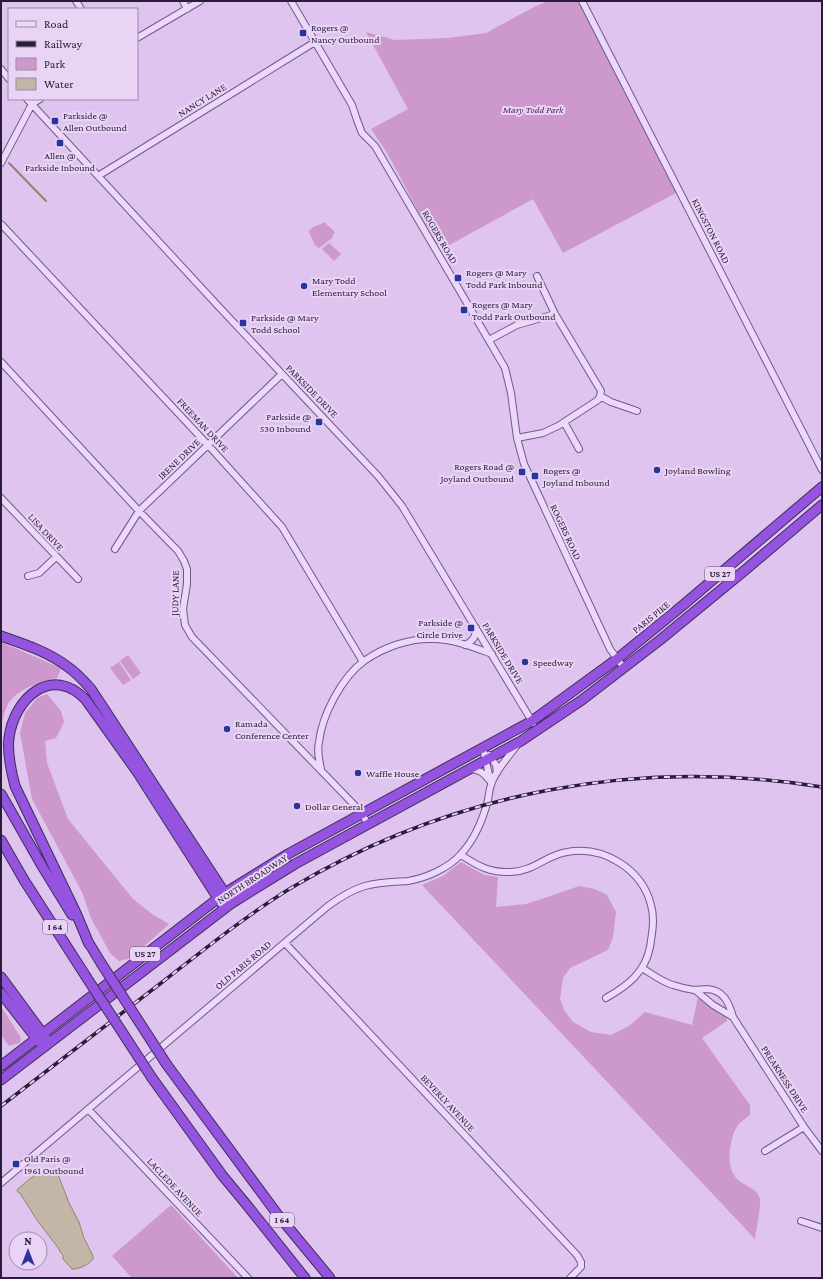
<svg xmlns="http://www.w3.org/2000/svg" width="823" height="1279" viewBox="0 0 823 1279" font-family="'Crimson Pro',serif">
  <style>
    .green { fill: #cd98cc }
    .water { fill: #c2b7a6; stroke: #90846c }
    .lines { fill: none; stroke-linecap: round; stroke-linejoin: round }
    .stream { stroke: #90846c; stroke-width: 2 }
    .minor-casing { stroke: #6f5a8a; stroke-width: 8 }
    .highway-casing { stroke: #3e2e57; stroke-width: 11 }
    .minor { stroke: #ecd8f9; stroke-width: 6 }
    .highway { stroke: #9554df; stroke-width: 9 }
    .rail-casing { stroke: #291e39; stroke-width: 3.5 }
    .rail { stroke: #e9d4f6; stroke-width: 2; stroke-dasharray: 6; stroke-linecap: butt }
    .highway-bridge-casing { stroke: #3e2e57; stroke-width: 11; stroke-linecap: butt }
    .highway-bridge { stroke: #9554df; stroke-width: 9 }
    .poi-dot { fill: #29359a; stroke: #e9d4f6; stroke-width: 1.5 }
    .labels { text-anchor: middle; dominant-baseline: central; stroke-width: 4; stroke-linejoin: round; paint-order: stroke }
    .shield { fill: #e9d4f6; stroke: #635572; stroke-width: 1 }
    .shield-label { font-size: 9px; font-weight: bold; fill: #291e39 }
    .poi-label { font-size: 10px; fill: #291e39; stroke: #e9d4f6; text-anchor: start }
    .street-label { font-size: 10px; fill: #291e39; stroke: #e9d4f6 }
    .park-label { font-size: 10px; font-style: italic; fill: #56254e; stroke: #e9d4f6 }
  </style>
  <rect width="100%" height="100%" fill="#dec4ef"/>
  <path class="green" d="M548,1H579L676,193L563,253L533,199L442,249L435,242L386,151L371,129L408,109L366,32L395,40L448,38L486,33L534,7Z
    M324,222L335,232L332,237V238L319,248L315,245L309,232C311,226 319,226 324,222Z
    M329,243L341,254L334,261L322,249Z
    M1,642L61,668L57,678C39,682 16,689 7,706C4,712 3,719 1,724Z
    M128,655L141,673L133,679L120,661Z
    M119,662L131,680L123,685L110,668Z
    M47,694L61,711L64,722L56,738L45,741L47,763L68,819L133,899L152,914L169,924L131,958L119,961L110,953L91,918L82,892L32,799L20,733L25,713L37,698Z
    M461,862L484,875L498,877L496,907L526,904L548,897L579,886L595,889L607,895L616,912L613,937L608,950L570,968L563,978L560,999L564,1010L573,1022L591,1032L611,1035L629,1026L645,1012L692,1025L698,997L709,1006L726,1016L727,1021L702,1038L750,1105V1115C746,1118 741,1121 738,1125C730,1135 726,1164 734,1175C740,1186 757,1186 760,1199C761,1206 756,1231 755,1239L422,885L443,876Z
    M1,1007L8,1017L21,1038L20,1043L9,1046L1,1035Z
    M171,1205L238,1278H132L112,1256Z"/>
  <path class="water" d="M52,1169L57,1172L69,1203L79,1222L84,1238L93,1256V1259C88,1265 80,1269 72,1269L63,1259V1255L60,1252L59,1249L37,1220L20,1193H19L17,1191L18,1189C28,1180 39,1170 52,1169Z"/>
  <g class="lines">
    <path class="stream" d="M9,163L46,201"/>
    <defs>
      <path id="minor" d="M76,1L81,9
        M183,1L187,9
        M291,1L352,105L357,120L362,133L375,146L505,368L511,393L517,438L524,464L610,649L624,668
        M582,1L822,470
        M137,38L200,1
        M1,69L9,79
        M27,99L220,308L378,476L402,506L533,723
        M1,163L32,104L40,99
        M98,176L315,42
        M1,224L208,445L282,527L363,662
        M489,340L517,325L555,314
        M1,362L139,511L178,551L184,561L187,569V584L183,609L185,625L192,637L362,813L368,825
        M600,396L611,402L637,411
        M564,422L579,449
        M517,438L543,433L558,426L598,400L600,396L601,391L555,314L537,276
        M1,498L78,579
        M115,549L139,511L282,374
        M28,576L39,573L56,557
        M465,645C473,641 476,637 476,628
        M483,749L491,783
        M489,755L496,765L497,773
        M321,769C319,760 317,751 319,742C322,715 342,677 364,661C384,647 410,638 433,639C454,639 473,647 492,654
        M471,769C480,770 484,773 489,780
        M461,855C478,866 490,873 511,872C535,871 546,855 567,852C603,845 642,869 651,905C655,919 652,934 650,947C645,973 627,986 606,998
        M285,943L577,1255L581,1262V1267L570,1278
        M642,968C652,974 662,982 673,985C679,987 687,989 694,990C698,990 703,989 707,989C724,990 729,1003 733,1017L804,1127L822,1151
        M695,990L713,1005L733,1017
        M88,1109L248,1278
        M765,1151L804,1127
        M1,1183L328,906C339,898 351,890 365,886C379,882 393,882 408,881C426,878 449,868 461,854C475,839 483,819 488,800C489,795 489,790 491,785C494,772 510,755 518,744
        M801,1221L822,1228"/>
      <path id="highway" d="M1,636C24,644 49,652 68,667C77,673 84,681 91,689L228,898
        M1,794L42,866L72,915
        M1,840L24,880L85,975
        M87,940L101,963
        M89,944L76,913L15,786C11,771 7,754 9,738C14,698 52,664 86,700L138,773L221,903
        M1,977L46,1038
        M1,993L39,1042
        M167,1065L278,1215L330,1278
        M1,1066L225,893L288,854L532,721L617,659L682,606L822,487
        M152,1078L222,1175L246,1204L305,1278
        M1,1080L232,903L295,864L521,741L582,700L660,640L744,571L822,505"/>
    </defs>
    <use href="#minor" class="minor-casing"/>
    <use href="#highway" class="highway-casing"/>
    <use href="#minor" class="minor"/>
    <use href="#highway" class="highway"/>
    <defs>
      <path id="rail" d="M1,1106C56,1064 110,1022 165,980C206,948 247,915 291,888C453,792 637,757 822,787"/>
    </defs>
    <use href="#rail" class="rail-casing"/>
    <use href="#rail" class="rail"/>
    <defs>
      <path id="highway-bridge" d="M101,963L167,1065
        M85,975L152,1078"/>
    </defs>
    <use href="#highway-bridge" class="highway-bridge-casing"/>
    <use href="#highway-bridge" class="highway-bridge"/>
  </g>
  <g class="poi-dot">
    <rect x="299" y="29" width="8" height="8" rx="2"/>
    <rect x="51" y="117" width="8" height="8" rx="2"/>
    <rect x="56" y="139" width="8" height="8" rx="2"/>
    <rect x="454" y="274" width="8" height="8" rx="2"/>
    <circle cx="304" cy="286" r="4"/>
    <rect x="460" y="306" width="8" height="8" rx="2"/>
    <rect x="239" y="319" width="8" height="8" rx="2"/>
    <rect x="315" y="418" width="8" height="8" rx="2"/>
    <circle cx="657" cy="470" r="4"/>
    <rect x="518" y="468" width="8" height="8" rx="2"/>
    <rect x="531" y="472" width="8" height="8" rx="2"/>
    <rect x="467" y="624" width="8" height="8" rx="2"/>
    <circle cx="525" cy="662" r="4"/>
    <circle cx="227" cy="729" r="4"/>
    <circle cx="358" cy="773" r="4"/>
    <circle cx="297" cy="806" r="4"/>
    <rect x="12" y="1160" width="8" height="8" rx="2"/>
  </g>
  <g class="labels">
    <g class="shield">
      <rect x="705" y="567" width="30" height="14" rx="3"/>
      <rect x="43" y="920" width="24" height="14" rx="3"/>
      <rect x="130" y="947" width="30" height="14" rx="3"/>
      <rect x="270" y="1213" width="24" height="14" rx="3"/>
    </g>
    <g class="shield-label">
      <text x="720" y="574">US 27</text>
      <text x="55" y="927">I 64</text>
      <text x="145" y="954">US 27</text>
      <text x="282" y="1220">I 64</text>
    </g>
    <g class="poi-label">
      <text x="311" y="27">Rogers @<tspan x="311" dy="12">Nancy Outbound</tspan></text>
      <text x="63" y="115">Parkside @<tspan x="63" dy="12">Allen Outbound</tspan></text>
      <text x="60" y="155" text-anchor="middle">Allen @<tspan x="60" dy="12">Parkside Inbound</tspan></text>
      <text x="466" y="272">Rogers @ Mary<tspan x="466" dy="12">Todd Park Inbound</tspan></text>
      <text x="312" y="280">Mary Todd<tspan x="312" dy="12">Elementary School</tspan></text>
      <text x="472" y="304">Rogers @ Mary<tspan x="472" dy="12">Todd Park Outbound</tspan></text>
      <text x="251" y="317">Parkside @ Mary<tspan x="251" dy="12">Todd School</tspan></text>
      <text x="311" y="416" text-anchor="end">Parkside @<tspan x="311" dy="12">530 Inbound</tspan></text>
      <text x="514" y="466" text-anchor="end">Rogers Road @<tspan x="514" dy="12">Joyland Outbound</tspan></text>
      <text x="543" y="470">Rogers @<tspan x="543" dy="12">Joyland Inbound</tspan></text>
      <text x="665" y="470">Joyland Bowling</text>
      <text x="463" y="622" text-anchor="end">Parkside @<tspan x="463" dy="12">Circle Drive</tspan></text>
      <text x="533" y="662">Speedway</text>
      <text x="235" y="723">Ramada<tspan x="235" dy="12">Conference Center</tspan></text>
      <text x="366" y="773">Waffle House</text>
      <text x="305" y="806">Dollar General</text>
      <text x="24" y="1158">Old Paris @<tspan x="24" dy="12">1961 Outbound</tspan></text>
    </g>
    <g class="street-label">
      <text transform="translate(202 100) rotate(-32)">NANCY LANE</text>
      <text transform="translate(711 231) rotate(63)">KINGSTON ROAD</text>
      <text transform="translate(440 237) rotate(60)">ROGERS ROAD</text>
      <text transform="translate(312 391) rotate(46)">PARKSIDE DRIVE</text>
      <text transform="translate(203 425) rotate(47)">FREEMAN DRIVE</text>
      <text transform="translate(179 459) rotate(-44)">IRENE DRIVE</text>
      <text transform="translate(46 532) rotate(47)">LISA DRIVE</text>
      <text transform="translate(566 532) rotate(65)">ROGERS ROAD</text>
      <text transform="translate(175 593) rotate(-89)">JUDY LANE</text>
      <text transform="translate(651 617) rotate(-39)">PARIS PIKE</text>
      <text transform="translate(503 653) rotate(59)">PARKSIDE DRIVE</text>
      <text transform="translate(252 879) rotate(-33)">NORTH BROADWAY</text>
      <text transform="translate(243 965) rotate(-40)">OLD PARIS ROAD</text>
      <text transform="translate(785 1079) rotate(57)">PREAKNESS DRIVE</text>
      <text transform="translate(448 1103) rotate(47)">BEVERLY AVENUE</text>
      <text transform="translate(175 1187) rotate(47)">LACLEDE AVENUE</text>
    </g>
    <g class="park-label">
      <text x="533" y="109">Mary Todd Park</text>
    </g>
  </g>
  <rect width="823" height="1279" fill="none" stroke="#291e39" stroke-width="4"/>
  <rect x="8" y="8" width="130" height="92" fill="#e9d4f6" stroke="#9c8baa"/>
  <rect x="16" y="21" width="20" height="6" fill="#ecd8f9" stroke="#9c8baa"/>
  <text x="44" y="28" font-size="12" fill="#291e39">Road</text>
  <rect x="16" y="41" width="20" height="6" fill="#291e39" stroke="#9c8baa"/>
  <text x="44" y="48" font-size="12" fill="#291e39">Railway</text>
  <rect x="16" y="58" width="20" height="12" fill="#cd98cc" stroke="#9c8baa"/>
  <text x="44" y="68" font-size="12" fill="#291e39">Park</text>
  <rect x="16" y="78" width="20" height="12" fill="#c2b7a6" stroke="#9c8baa"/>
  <text x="44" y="88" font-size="12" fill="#291e39">Water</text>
  <g transform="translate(28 1251)"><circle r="19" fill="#e9d4f6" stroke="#9c8baa"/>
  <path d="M0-3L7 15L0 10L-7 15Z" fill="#29359a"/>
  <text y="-6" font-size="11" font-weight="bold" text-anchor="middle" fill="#291e39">N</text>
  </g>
</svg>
